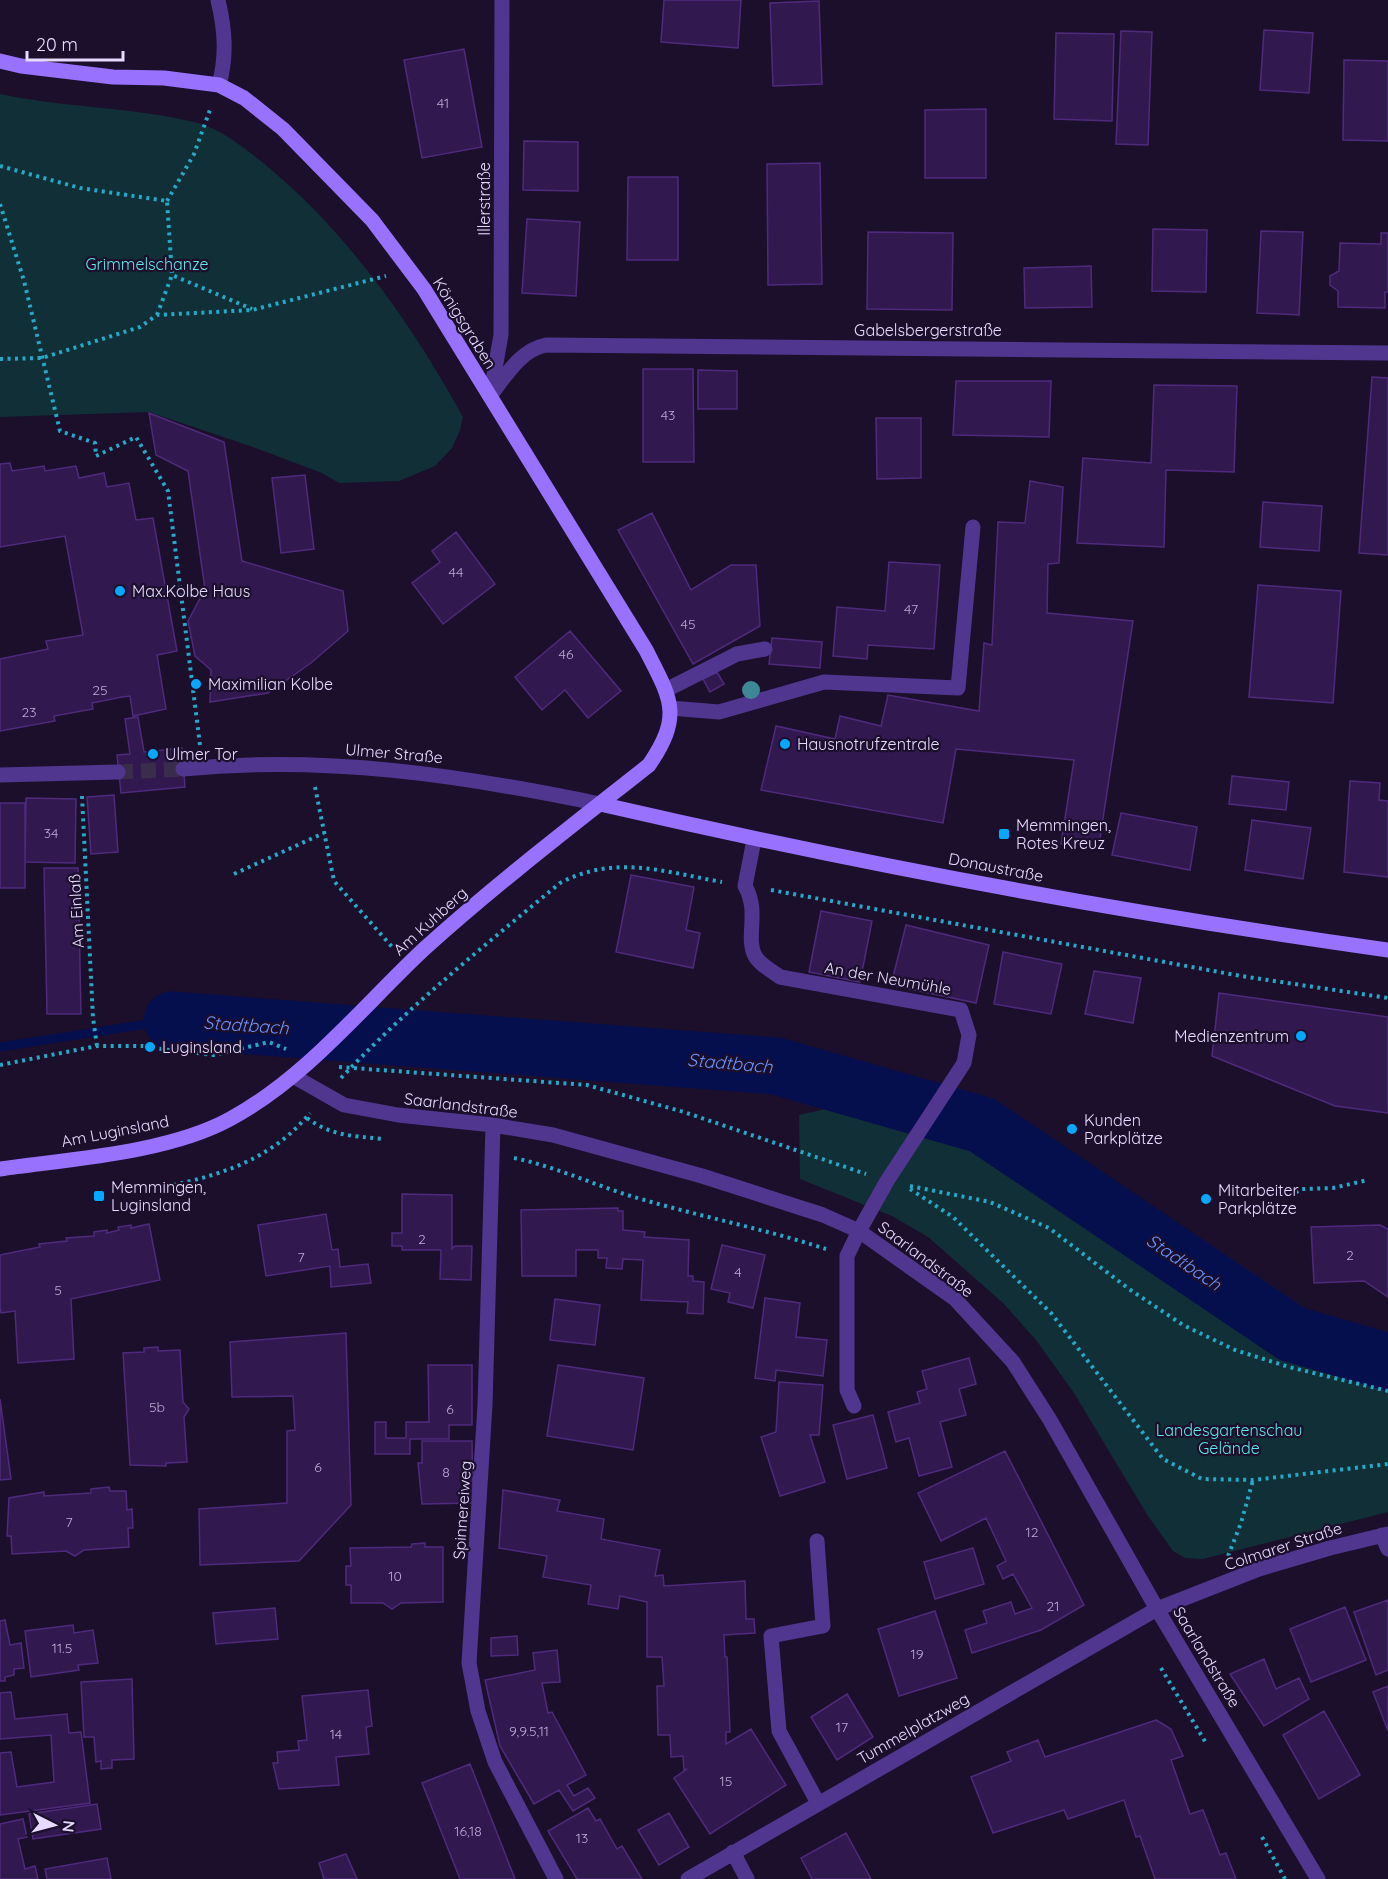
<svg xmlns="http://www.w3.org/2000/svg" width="1388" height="1879" viewBox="0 0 1388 1879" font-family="Quicksand,sans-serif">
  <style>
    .green { fill: #112f37 }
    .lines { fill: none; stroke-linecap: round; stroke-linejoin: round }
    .stream { stroke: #060f4e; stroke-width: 9 }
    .river { stroke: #060f4e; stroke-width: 57 }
    .building { fill: #31194f; stroke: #4f2a7c; stroke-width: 1.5 }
    .street-tunnel { stroke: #3a2d4c; stroke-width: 15; stroke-dasharray: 15 8; stroke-linecap: butt }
    .path { stroke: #26a8c7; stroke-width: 4; stroke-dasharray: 3 4.5; stroke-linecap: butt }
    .lane { stroke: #50368f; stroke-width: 15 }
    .street { stroke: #50368f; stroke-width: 15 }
    .secondary { stroke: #9871ff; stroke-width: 15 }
    .tree { fill: #3e8794 }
    .poi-dot { fill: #06a8ff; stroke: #1b0f2c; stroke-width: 2 }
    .labels { text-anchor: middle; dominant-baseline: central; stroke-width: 4.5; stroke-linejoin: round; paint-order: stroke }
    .number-label { font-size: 14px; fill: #baaad3 }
    .street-label { font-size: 16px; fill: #e8daff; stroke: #1b0f2c }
    .park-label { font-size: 16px; fill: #5beaea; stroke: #1b0f2c }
    .poi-label { font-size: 16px; fill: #e8daff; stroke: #1b0f2c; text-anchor: start }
    .water-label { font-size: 18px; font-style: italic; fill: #6893ff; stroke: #1b0f2c }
  </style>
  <rect width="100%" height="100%" fill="#1b0f2c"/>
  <path class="green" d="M0,94C65,108 135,107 198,123C220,129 240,145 257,158C344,227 410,321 463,417L460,430L452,448L435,466L399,481L339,483L322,473L253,447L149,412L0,417Z
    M866,1100L962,1139L1018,1167L1253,1330L1288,1347L1388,1373V1512L1203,1559L1185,1558L1173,1551L1148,1516L1074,1393L1036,1340L1003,1303L928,1237L892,1216L800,1179L799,1115Z"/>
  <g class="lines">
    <path class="stream" d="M0,1047L172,1020"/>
    <path class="river" d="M172,1020L776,1066L982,1125L1292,1334L1388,1362"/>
  </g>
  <path class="building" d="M664,0H741L738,48L661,42Z
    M819,1L822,84L773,86L770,3Z
    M1264,30L1313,33L1309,93L1260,90Z
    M1121,31L1152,32L1148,145L1116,144Z
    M1056,33L1114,34L1112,121L1054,119Z
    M464,49L482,147L422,158L404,60Z
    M1344,60L1388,61V141L1343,140Z
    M986,109V178H925V110Z
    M524,141L578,142V191L523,190Z
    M820,163L822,284L768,285L767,164Z
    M628,177H678V260H627Z
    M527,219L580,222L576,296L522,293Z
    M1153,229L1207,230L1206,292L1152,291Z
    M1261,231L1303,232L1299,315L1257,313Z
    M868,232L953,233L952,310L867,309Z
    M1381,233H1388V292H1385V308L1338,307V291L1330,285V276L1339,271L1340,243L1381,244Z
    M1091,266L1092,307L1025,308L1024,268Z
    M643,369H693L694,462H643Z
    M698,370L737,371V409H698Z
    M1372,377L1388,378V555L1359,553Z
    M956,381H1051L1049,437L953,435Z
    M1154,385L1237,386L1234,472L1166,470L1164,547L1077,543L1083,458L1151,463Z
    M149,413L224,442L242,561L343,591L348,631L311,663L268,693L210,702L211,670L195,656L188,621L205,589L188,471L156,455Z
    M876,418H921V478L877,479Z
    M10,463L12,471L44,466L45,471L76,466L79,478L104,473L107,487L129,483L136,520L153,518L177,651L157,655L166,709L133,716L130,696L122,697L92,703L93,709L54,716L55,721L0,731V659L48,649L46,641L83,635L65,536L0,547V464Z
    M305,475L314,549L281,553L272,478Z
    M1030,481L1063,487L1059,563L1048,564L1047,613L1133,621L1099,845L1061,844L1074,760L956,749L943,823L761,790L776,726L835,739L840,716L881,726L888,695L979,711L984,643L992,645L998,522L1025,523Z
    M1263,502L1322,506L1319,551L1260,547Z
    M652,513L691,590L731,565H756L760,626L693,664L618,530Z
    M456,532L495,584L443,624L412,583L440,562L432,551Z
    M889,562L940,565L934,649L868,645L867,659L833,656L837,607L885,611Z
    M1258,585L1341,591L1333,703L1249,697Z
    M570,631L621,691L588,718L565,690L542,710L515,677Z
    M772,638L822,642L820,668L769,664Z
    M717,672L724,684L710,692L703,679Z
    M138,717L144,752L182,748L185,787L121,793L117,755L130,754L125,719Z
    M1232,776L1289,782L1286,810L1229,804Z
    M1350,781L1380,783L1379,800L1388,801V877L1344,872Z
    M114,795L118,852L91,854L87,797Z
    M26,798L76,799L75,863L25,862Z
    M0,803H25V888H0Z
    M1121,813L1197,827L1190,870L1112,855Z
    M1252,820L1311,828L1303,879L1245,870Z
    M44,868H78L81,1014H47Z
    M631,875L694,887L686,930L700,933L693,968L616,952Z
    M821,911L872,921L860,982L809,972Z
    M906,925L989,945L976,1003L891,985Z
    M1003,952L1062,964L1051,1014L994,1004Z
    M1094,971L1141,978L1133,1023L1085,1014Z
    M1219,993L1388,1017V1113L1335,1106L1212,1056Z
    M402,1194L452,1195V1249L455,1246H472L471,1280L440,1279L441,1250H402V1246H392V1233H402Z
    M618,1208V1211H623V1230L645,1232L644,1237L689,1240L688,1276H693V1281L704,1282L703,1314L687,1313L688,1302L641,1300L643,1260L623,1259L622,1269L606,1268L607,1258H598V1250H576V1276H522L521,1210Z
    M326,1214L332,1250L338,1249L340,1267L368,1264L371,1283L331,1287L330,1266L266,1276L258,1225Z
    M149,1224L160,1280L71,1299L74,1359L18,1363L15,1311L1,1313L0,1307V1255L40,1247L39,1244L67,1241L66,1238L94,1236V1232L107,1230V1233L119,1230L118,1227L131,1225V1228Z
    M1380,1225L1388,1229V1297L1364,1281L1314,1283L1311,1227Z
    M722,1245L765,1255L753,1308L728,1302L730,1293L711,1289Z
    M765,1298L800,1303L796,1337L827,1340L823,1376L776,1370L775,1381L755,1378Z
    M555,1299L600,1305L595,1345L550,1340Z
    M346,1333L351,1505L299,1561L200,1565L199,1509L287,1503V1431L295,1430L293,1396L232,1397L230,1342Z
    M158,1347V1351L180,1350L183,1402L189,1409L184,1417L187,1462L166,1463V1466L130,1465L123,1353L144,1352V1348Z
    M969,1358L976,1384L959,1389L966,1415L940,1422L952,1467L919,1476L909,1438L896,1442L888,1412L920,1403L917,1392L927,1389L922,1371Z
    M428,1365H472V1425H449V1439H410V1454H375V1422H386V1438H406V1422H429Z
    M558,1365L644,1378L633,1450L547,1436Z
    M779,1382L823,1385L819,1435H810L825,1482L780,1496L761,1437L776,1432Z
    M0,1399L11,1479L0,1480Z
    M873,1415L887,1468L847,1479L833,1425Z
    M422,1441H472L473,1503L422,1504L418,1463H422Z
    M1005,1451L1084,1605L1041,1630L972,1653L965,1630L987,1623L983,1611L1011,1602L1015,1614L1032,1608L1013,1574L1003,1579L997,1566L1006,1561L986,1518L941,1541L918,1493Z
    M109,1487L110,1491H126L127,1510L132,1509L133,1528H128L129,1547L84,1550L75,1556L66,1551L12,1554L11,1536H7L9,1498L44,1492V1496L91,1493V1489Z
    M503,1490L560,1500L557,1511L604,1519L601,1539L660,1550L655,1576L663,1575L664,1586L745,1581L746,1619H754L755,1633L724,1635L725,1657H727L730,1732H726V1744L751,1729L786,1785L710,1834L674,1778L687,1769L684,1770L683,1756L671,1757L670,1735H658L657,1686H664L662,1657H647V1602L620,1596L618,1609L588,1604L591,1585L543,1577L547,1556L499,1548Z
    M425,1543V1547H443V1602L401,1603L392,1609L383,1603H351V1585H346V1566H351L350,1548L411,1547L412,1544Z
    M973,1548L984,1584L935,1599L924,1562Z
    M1388,1600V1670L1376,1675L1354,1612Z
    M1345,1607L1366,1660L1311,1682L1290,1629Z
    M275,1608L278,1639L216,1644L213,1613Z
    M935,1611L957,1678L899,1696L878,1629Z
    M5,1620L10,1645L21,1643L24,1668L14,1669V1675L5,1677V1681H0V1621Z
    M73,1625L74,1633L93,1630L98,1663L78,1665L79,1670L31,1677L25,1631Z
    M517,1636L518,1655L491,1656V1638Z
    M557,1650L560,1682L542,1683L548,1713L552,1712L586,1775L567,1785L574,1796L588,1788L595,1798L573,1811L559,1790L534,1804L500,1746L485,1680L535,1670L533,1653Z
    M1264,1659L1276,1689L1299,1678L1309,1699L1264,1726L1230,1674Z
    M132,1679L134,1759L112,1760V1768L101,1769V1761L96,1762L94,1737H84L81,1682Z
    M1388,1686V1731L1373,1692Z
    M368,1690L372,1726L366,1727L369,1754L336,1757L339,1785L279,1789L273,1763H278L277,1752L299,1750L298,1741L307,1740L302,1696Z
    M11,1692L15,1719L67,1714L69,1733L81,1732L90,1803L0,1815V1753L11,1752L17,1787L54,1782L51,1735L0,1739V1693Z
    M847,1694L873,1737L837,1760L811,1717Z
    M1324,1711L1360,1775L1319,1799L1283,1735Z
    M1156,1720L1171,1729L1183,1756L1171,1760L1190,1814L1203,1810L1220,1855L1226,1853L1236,1879H1155L1140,1836L1136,1837L1124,1800L1068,1819L1064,1810L993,1833L971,1777L1011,1761L1007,1752L1038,1740L1045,1757Z
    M470,1764L515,1879H460L422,1783Z
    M97,1804L101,1829L33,1839L29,1814Z
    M588,1808L596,1821L600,1819L617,1849L622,1846L642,1879H577L548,1831Z
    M669,1813L689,1847L659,1865L638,1830Z
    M23,1819L27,1837L18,1839L25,1869L35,1866L38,1879H0V1824Z
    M846,1833L871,1879H812L801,1858Z
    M346,1854L357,1879H324L319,1863Z
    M107,1858L111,1879H47L45,1869Z"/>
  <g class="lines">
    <path class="street-tunnel" d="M118,772L183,769"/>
    <path class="path" d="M0,166L80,188L167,201L172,275L252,309
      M167,201L194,154L211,107
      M0,204L24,281L60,431L95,443L96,456L136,437L168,491L200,745
      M157,315L172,275
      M0,359L42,358L140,327L157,315L252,310L386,276
      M315,787L334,881L393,948
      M82,796L93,1018L97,1046
      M234,874L324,833
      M771,890L1241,976L1388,998
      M152,1048L214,1055L269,1042L286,1049
      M0,1065L97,1046H148
      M339,1067L587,1085L684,1112L866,1174
      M341,1078C408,1007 485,945 560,883C615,854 665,872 722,882
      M307,1118C331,1136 353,1136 383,1139
      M514,1158C558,1167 598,1187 641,1199C702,1217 765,1229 826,1249
      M173,1185C226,1174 275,1156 310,1113
      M910,1186L990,1202L1049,1228L1129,1289L1183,1325L1235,1350L1289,1367L1388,1391
      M910,1189L953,1217L1051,1313L1163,1459L1202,1479L1253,1480L1388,1464
      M99,1196L100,1203
      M1289,1196L1302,1189L1333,1188L1368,1180
      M1228,1556L1241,1523L1253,1480
      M1161,1668L1206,1743
      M1262,1837L1285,1879"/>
    <path class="lane" d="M218,0C225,30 227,55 219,85
      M666,690L737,654L765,649
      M670,708L719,712L824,682L958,688L973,527
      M854,1406L847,1390V1256L859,1231
      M817,1541L823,1626L771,1636L779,1731L818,1803"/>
    <path class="street" d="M491,391L501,335L502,0
      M490,396C505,377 520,350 546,345L1388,353
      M183,769C326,755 460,775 600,804
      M0,775L118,772
      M754,840L745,886C760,912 745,937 755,956C760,965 772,971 780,977L961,1010L969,1035L964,1063L887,1181L859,1231
      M293,1076L344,1105L398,1115L493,1125L553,1135L702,1176L823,1215L859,1231L955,1299L1013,1362L1050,1420L1157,1609L1318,1879
      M493,1125L485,1405L469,1663L478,1711L495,1762L556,1879
      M1382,1535L1388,1549
      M733,1852L747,1879
      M688,1879L1157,1609L1259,1569L1330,1548L1388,1534"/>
    <path class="secondary" d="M0,61L21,66L113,77L164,78L219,85L244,98L283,129L372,220L424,289L646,650C671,699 683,715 649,765C573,825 496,884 424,949C362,1007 306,1078 230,1119C168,1153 70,1159 0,1169
      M600,804C860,864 1123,913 1388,950"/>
  </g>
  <circle class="tree" cx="751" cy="690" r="9"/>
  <g class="poi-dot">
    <circle cx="120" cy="591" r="6"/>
    <circle cx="196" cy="684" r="6"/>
    <circle cx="785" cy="744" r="6"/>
    <circle cx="153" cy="754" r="6"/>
    <rect x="998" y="828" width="12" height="12" rx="3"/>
    <circle cx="1301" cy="1036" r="6"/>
    <circle cx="150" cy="1047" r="6"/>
    <circle cx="1072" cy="1129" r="6"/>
    <rect x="93" y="1190" width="12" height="12" rx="3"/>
    <circle cx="1206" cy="1199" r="6"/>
  </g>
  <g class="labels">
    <g class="number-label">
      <text x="443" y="103">41</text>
      <text x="668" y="415">43</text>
      <text x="456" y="572">44</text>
      <text x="911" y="609">47</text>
      <text x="688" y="624">45</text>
      <text x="566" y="654">46</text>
      <text x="100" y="690">25</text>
      <text x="29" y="712">23</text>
      <text x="51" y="833">34</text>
      <text x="422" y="1239">2</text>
      <text x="1350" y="1255">2</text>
      <text x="301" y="1257">7</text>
      <text x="738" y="1272">4</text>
      <text x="58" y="1290">5</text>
      <text x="157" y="1407">5b</text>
      <text x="450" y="1409">6</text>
      <text x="318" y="1467">6</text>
      <text x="446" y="1472">8</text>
      <text x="69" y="1522">7</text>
      <text x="1032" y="1532">12</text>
      <text x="395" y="1576">10</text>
      <text x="1053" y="1606">21</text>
      <text x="62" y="1648">11.5</text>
      <text x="917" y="1654">19</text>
      <text x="842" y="1727">17</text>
      <text x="529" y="1731">9,9.5,11</text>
      <text x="336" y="1734">14</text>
      <text x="726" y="1781">15</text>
      <text x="468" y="1831">16,18</text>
      <text x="582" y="1838">13</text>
    </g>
    <g class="street-label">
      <text transform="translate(484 199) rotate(-90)">Illerstraße</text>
      <text transform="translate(465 323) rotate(58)">Königsgraben</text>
      <text x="928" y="330">Gabelsbergerstraße</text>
      <text transform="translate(394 753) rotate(5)">Ulmer Straße</text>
      <text transform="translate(996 867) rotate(11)">Donaustraße</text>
      <text transform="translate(76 911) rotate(-93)">Am Einlaß</text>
      <text transform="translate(430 921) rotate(-42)">Am Kuhberg</text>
      <text transform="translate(888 978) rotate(10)">An der Neumühle</text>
      <text transform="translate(461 1105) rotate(7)">Saarlandstraße</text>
      <text transform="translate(115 1131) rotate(-11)">Am Luginsland</text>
      <text transform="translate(926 1259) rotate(37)">Saarlandstraße</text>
      <text transform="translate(462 1510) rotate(-86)">Spinnereiweg</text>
      <text transform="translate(1283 1546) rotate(-18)">Colmarer Straße</text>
      <text transform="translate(1207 1657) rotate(59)">Saarlandstraße</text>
      <text transform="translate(913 1728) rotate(-30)">Tummelplatzweg</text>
    </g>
    <g class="park-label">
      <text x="147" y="264">Grimmelschanze</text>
      <text x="1229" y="1430">Landesgartenschau<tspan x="1229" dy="18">Gelände</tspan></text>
    </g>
    <g class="poi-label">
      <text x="132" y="591">Max.Kolbe Haus</text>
      <text x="208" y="684">Maximilian Kolbe</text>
      <text x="797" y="744">Hausnotrufzentrale</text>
      <text x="165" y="754">Ulmer Tor</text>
      <text x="1016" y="825">Memmingen,<tspan x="1016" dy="18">Rotes Kreuz</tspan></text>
      <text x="1289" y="1036" text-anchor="end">Medienzentrum</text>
      <text x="162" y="1047">Luginsland</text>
      <text x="1084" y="1120">Kunden<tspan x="1084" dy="18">Parkplätze</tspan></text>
      <text x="111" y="1187">Memmingen,<tspan x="111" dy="18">Luginsland</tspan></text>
      <text x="1218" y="1190">Mitarbeiter<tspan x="1218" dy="18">Parkplätze</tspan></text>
    </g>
    <g class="water-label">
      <text transform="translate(246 1025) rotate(4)">Stadtbach</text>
      <text transform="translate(730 1063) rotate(5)">Stadtbach</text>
      <text transform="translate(1184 1262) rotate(34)">Stadtbach</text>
    </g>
  </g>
  <g transform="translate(54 1825) rotate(96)" stroke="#1b0f2c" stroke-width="4.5" paint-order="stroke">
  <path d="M0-4.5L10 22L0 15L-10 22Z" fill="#e8daff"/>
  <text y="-9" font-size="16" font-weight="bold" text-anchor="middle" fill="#e8daff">N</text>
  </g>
  <path d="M27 51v9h96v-9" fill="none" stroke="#e8daff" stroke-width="3"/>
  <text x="36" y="51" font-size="18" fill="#e8daff" stroke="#1b0f2c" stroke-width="4.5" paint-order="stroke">20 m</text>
</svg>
